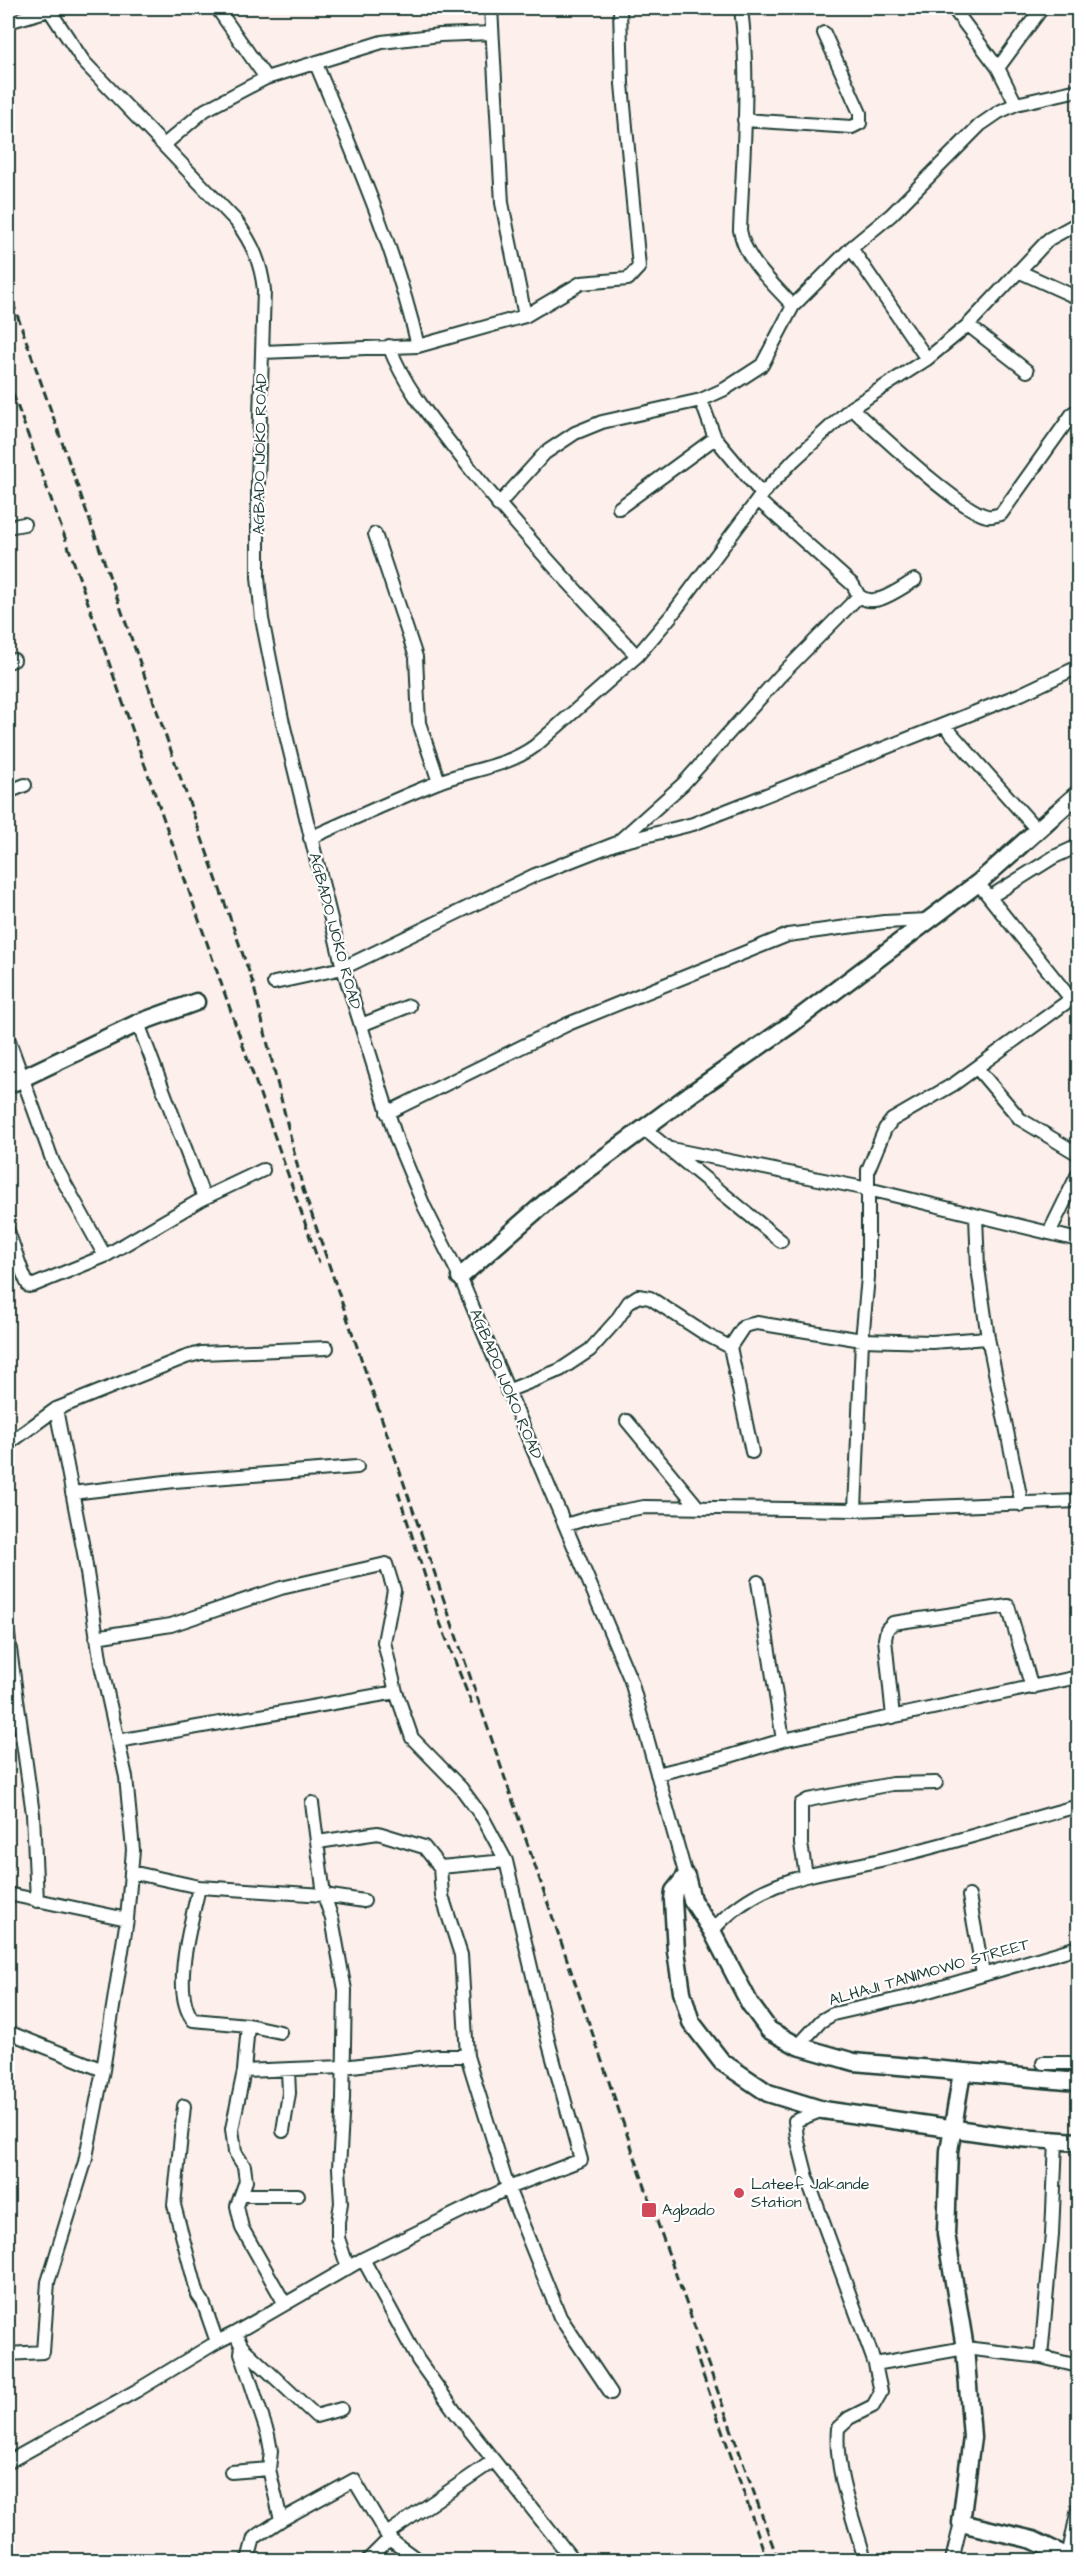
<svg xmlns="http://www.w3.org/2000/svg" width="1086" height="2568" viewBox="0 0 1086 2568" font-family="'Architects Daughter',sans-serif">
  <style>
    .lines { fill: none; stroke-linecap: round; stroke-linejoin: round }
    .minor-casing { stroke: #1f3d34; stroke-width: 16 }
    .secondary-casing { stroke: #1f3d34; stroke-width: 21 }
    .minor { stroke: #fff; stroke-width: 12 }
    .secondary { stroke: #fff; stroke-width: 16 }
    .rail { stroke: #1f3d34; stroke-width: 3; stroke-dasharray: 9 4.5; stroke-linecap: butt }
    .poi-dot { fill: #d1495b; stroke: #fff; stroke-width: 2 }
    .labels { text-anchor: middle; dominant-baseline: central; stroke-width: 4.5; stroke-linejoin: round; paint-order: stroke }
    .street-label { font-size: 16px; fill: #1f3d34; stroke: #fff }
    .poi-label { font-size: 16px; fill: #1f3d34; stroke: #fff; text-anchor: start }
  </style>
  <rect width="100%" height="100%" fill="#fdefeb"/>
  <filter id="ink" filterUnits="userSpaceOnUse"><feTurbulence type="fractalNoise" baseFrequency=".0167" numOctaves="2"/><feDisplacementMap in="SourceGraphic" scale="12" xChannelSelector="R" yChannelSelector="G"/><feConvolveMatrix kernelMatrix="1 2 1 2 8 2 1 2 1" color-interpolation-filters="sRGB"/></filter>
  <g filter="url(#ink)">
    <g class="lines">
      <defs>
        <path id="minor" d="M48,8L84,62L236,221C252,243 261,262 264,290L258,480V577L262,619L282,719L343,968L397,1141L424,1206L460,1277L631,1681L686,1876
          M217,8L266,78
          M491,8L502,203L525,316
          M741,8C750,81 743,156 740,230C745,261 773,283 793,306
          M953,8L998,68L1016,104
          M8,22L49,10
          M316,64C355,157 395,248 418,346
          M998,68L1042,8
          M744,120L852,127L860,123V113L824,33
          M164,145L205,110L266,78L382,42L440,35L492,33
          M851,248L927,359
          M1018,271L1078,298
          M968,325L1027,371
          M389,346C405,388 433,421 461,457C516,527 576,591 637,656
          M262,352L418,346L525,316L581,283L628,279L639,267L622,84L620,8
          M701,400L715,438L762,494
          M851,408C875,429 960,511 987,516C991,517 997,515 1001,514L1073,413
          M758,500L853,585L859,596
          M498,505L545,453L575,433L602,422L701,400L725,389L762,365L793,306L851,248L891,215L980,125L999,112L1016,104L1078,90
          M619,508L715,438
          M8,527L24,524
          M375,534L416,657L419,723L439,782
          M8,662L14,660
          M944,725L1038,831
          M8,792L25,785
          M310,838C352,819 394,800 436,783C470,769 505,768 535,746L637,656L671,616L762,494L794,460L851,408L927,359L968,325L1049,239L1078,223
          M618,842L683,784L780,676L859,596C875,609 899,589 915,580
          M978,883L1071,999
          M990,897L1054,857L1078,846
          M274,983L343,968L535,875L617,843L693,824L1021,694L1078,667
          M138,1023L204,1198
          M361,1025L409,1006
          M8,1038L53,1162L105,1256
          M977,1068L1020,1119L1078,1154
          M387,1113L568,1024L788,935L884,922L928,920
          M643,1128L781,1241
          M666,1148L868,1189L1078,1240
          M976,1216L978,1268L988,1338L1022,1505
          M8,1231C13,1244 23,1278 29,1286L34,1285L105,1256L204,1198L263,1170
          M1049,1233L1078,1174
          M730,1347L744,1326L757,1323L862,1340L932,1342L988,1338
          M507,1391L560,1370L590,1350L616,1321L629,1302L638,1296L650,1298L707,1335L730,1347L752,1452
          M627,1421L697,1506
          M8,1444L56,1409L186,1357L201,1353L327,1348
          M72,1493L174,1481L357,1467
          M855,1510L862,1340L868,1277V1170L885,1129L892,1120L954,1084L1078,994
          M566,1525L595,1516L644,1507L855,1510L1078,1501
          M758,1582L783,1740
          M8,1635L33,1814L37,1901
          M96,1637L171,1625L281,1588L386,1564L394,1590L384,1642L396,1692L412,1738L461,1788L483,1818L506,1861
          M893,1717L885,1639L887,1629L893,1623L1008,1606L1032,1688
          M118,1741L396,1692
          M657,1774L723,1758L783,1740L1078,1677
          M312,1803L324,1895L332,1919L345,1990L343,2099L339,2168L341,2203L338,2222V2238L348,2268
          M318,1842L378,1833L424,1847L440,1867L442,1896L461,1955L467,2056L508,2188L560,2317L611,2393
          M131,1872L199,1887L324,1895L364,1901
          M806,1875L801,1844V1804L808,1800L892,1784L936,1783
          M199,1887C192,1921 170,1991 193,2020L248,2025L280,2032
          M8,1894L127,1919
          M969,1896L983,1974
          M712,1931C762,1874 821,1875 889,1858C953,1843 1015,1823 1078,1806
          M248,2025L244,2071L232,2129L235,2152L244,2166L246,2181L237,2206L242,2228L285,2304
          M8,2032L103,2070
          M798,2046L821,2021L833,2014L908,1997L1078,1947
          M1043,2063H1078
          M244,2071L343,2067L438,2056H467
          M184,2106L174,2205L198,2295L203,2302L217,2342
          M823,2110L795,2121L797,2138L808,2181L875,2364L881,2392L873,2406L849,2418L838,2428C834,2473 854,2518 865,2560
          M283,2131L289,2093L288,2070
          M241,2195H298
          M363,2259L418,2360L456,2413L573,2560
          M235,2333L242,2347L241,2353L268,2435L271,2451L269,2469L281,2520
          M242,2347L316,2416L341,2409
          M8,2354L43,2352L48,2282L85,2162L103,2070L127,1919L133,1850L126,1777L101,1665L84,1553L56,1409
          M1041,2357L1052,2234L1056,2141
          M875,2364L965,2348L1041,2357L1078,2366
          M8,2462L136,2391L217,2342L235,2333L363,2259L508,2188L581,2160L549,2044L506,1861L440,1867
          M231,2472L269,2469
          M1068,2557L1078,2509
          M248,2560L254,2538L281,2520L354,2480L389,2539L418,2560
          M368,2560L389,2539L391,2531L493,2461
          M952,2560L961,2523"/>
        <path id="secondary" d="M8,1085L138,1023L196,1002
          M460,1277L555,1194L692,1093L790,1025L978,883L1078,794
          M686,1876L674,1891L673,1900L676,1951L682,1992L691,2022L722,2062L768,2093L823,2110L1019,2138L1078,2142
          M686,1876L692,1900L712,1931L750,2004L769,2030L798,2046L854,2062L1078,2082
          M962,2072L949,2151L946,2234L965,2348L972,2437L961,2523L1033,2540L1068,2557L1072,2560"/>
      </defs>
      <use href="#minor" class="minor-casing"/>
      <use href="#secondary" class="secondary-casing"/>
      <use href="#minor" class="minor"/>
      <use href="#secondary" class="secondary"/>
      <path class="rail" d="M8,289L253,983L303,1189L654,2213L778,2560
        M8,380L72,557L319,1263
        M398,1492L439,1620L472,1705
        M694,2349L767,2560"/>
    </g>
  </g>
  <g class="poi-dot">
    <circle cx="739" cy="2193" r="6"/>
    <rect x="641" y="2202" width="16" height="16" rx="3"/>
  </g>
  <g class="labels">
    <g class="street-label">
      <text transform="translate(260 454) rotate(-89)">AGBADO IJOKO ROAD</text>
      <text transform="translate(335 931) rotate(75)">AGBADO IJOKO ROAD</text>
      <text transform="translate(506 1384) rotate(67)">AGBADO IJOKO ROAD</text>
      <text transform="translate(929 1972) rotate(-16)">ALHAJI TANIMOWO STREET</text>
    </g>
    <g class="poi-label">
      <text x="751" y="2184">Lateef Jakande<tspan x="751" dy="18">Station</tspan></text>
      <text x="662" y="2210">Agbado</text>
    </g>
  </g>
  <rect width="1086" height="2568" fill="none" stroke="#fff" stroke-width="30"/>
  <rect x="15" y="15" width="1056" height="2538" fill="none" stroke="#1f3d34" stroke-width="2" filter="url(#ink)"/>
</svg>
